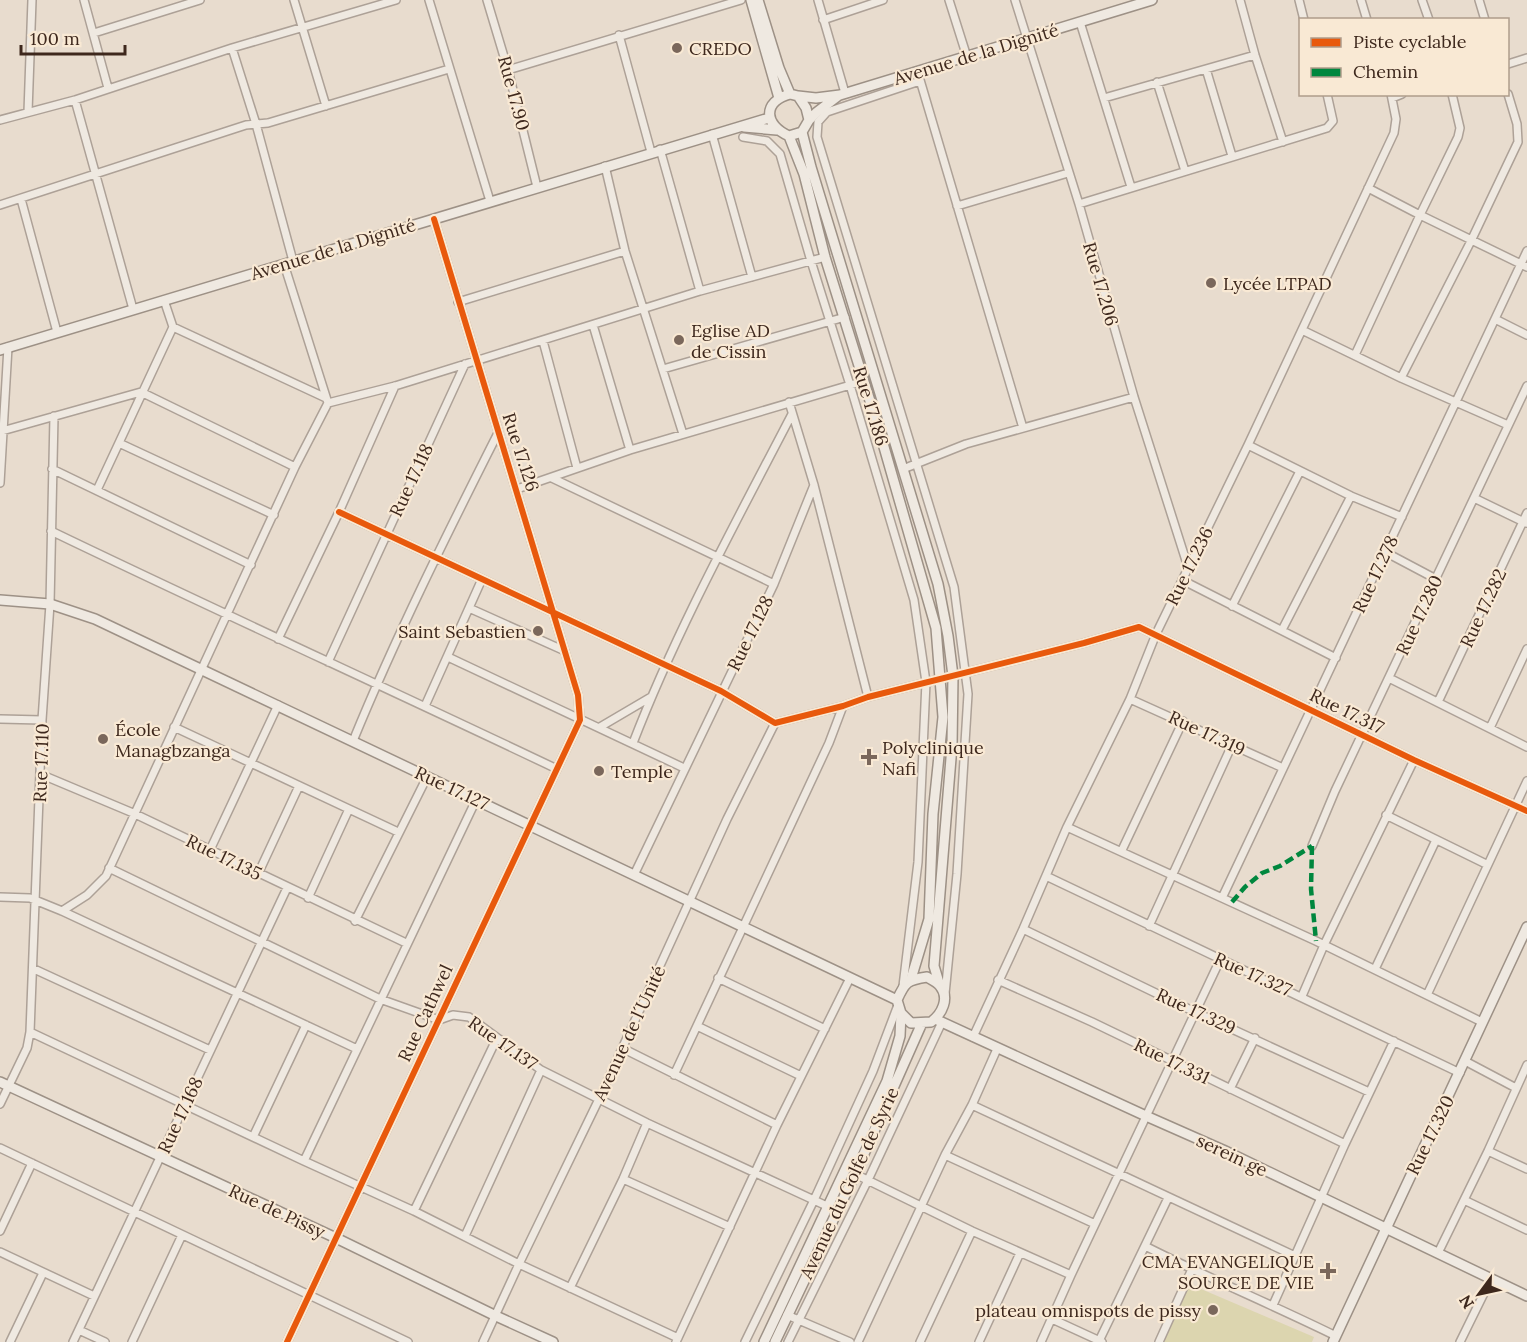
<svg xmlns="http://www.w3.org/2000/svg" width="1527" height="1342" viewBox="0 0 1527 1342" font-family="Lora,serif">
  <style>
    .green { fill: #dcd5af }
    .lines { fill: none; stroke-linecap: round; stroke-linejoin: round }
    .street-casing { stroke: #ada197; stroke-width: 10 }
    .secondary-casing { stroke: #9d9186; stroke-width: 12 }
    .street { stroke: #efe9e1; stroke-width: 7 }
    .secondary { stroke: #efe9e1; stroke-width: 9 }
    .quiet { stroke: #00873e; stroke-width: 4.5; stroke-dasharray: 9 4.5; stroke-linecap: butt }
    .cycleway-casing { stroke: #f9e9d4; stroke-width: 10 }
    .cycleway { stroke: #e8590c; stroke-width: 6 }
    .poi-dot { fill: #7a675b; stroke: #f9e9d4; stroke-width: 2 }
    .labels { text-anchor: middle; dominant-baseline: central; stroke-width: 4.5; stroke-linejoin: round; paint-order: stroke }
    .poi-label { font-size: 18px; fill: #3e281d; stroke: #f9e9d4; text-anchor: start }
    .street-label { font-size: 18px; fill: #3e281d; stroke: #f9e9d4 }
  </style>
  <rect width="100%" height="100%" fill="#e8dcce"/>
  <path class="green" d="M1187,1283L1314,1337L1312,1342H1162Z"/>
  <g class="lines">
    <defs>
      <path id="street" d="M84,0L108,88
        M294,0L326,106
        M429,0L490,201
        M487,0L508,70L537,187
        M818,0L845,93
        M949,0L967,57
        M1015,0L1079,204L1134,397L1188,567
        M1240,0L1255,55L1283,142
        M1299,0L1304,20
        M1361,0L1367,20
        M1422,0L1429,20
        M1479,0L1485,20
        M823,20L883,0
        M1080,22L1131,187
        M94,33L200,0
        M619,35L651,152
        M232,48L256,124L293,261
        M1508,64L1527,58
        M1206,69L1232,156
        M508,70L741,0
        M920,80L1023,428
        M920,81L827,112L818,122L817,137L954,587L968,694L957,874L945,994
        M1157,82L1185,171
        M1104,98L1255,55
        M1392,98L1402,94
        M75,100L133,309
        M28,112L32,0
        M0,120L75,100L232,48L396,0
        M712,134L752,277
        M743,137L767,141L780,154L811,261L850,385L914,600L926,682L918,862L903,986
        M660,149L700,291
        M605,166L625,251L683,434
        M1368,188L1420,215L1527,267
        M21,199L57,332
        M1079,204L1327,128L1333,121L1327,94
        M0,205L246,125L268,123L449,69
        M957,206L1068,173
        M164,300L173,327L326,398
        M458,302L625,251
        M1495,319L1527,335
        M593,325L630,450
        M1302,330L1401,378L1508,425
        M543,341L577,468
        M1355,355L1420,215L1458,137L1460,128L1452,94
        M663,369L845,317
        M1401,378L1471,241L1518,142L1517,124L1508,94
        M789,402L814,485L868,697
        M328,403L395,386L700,291L825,257
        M2,431L141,392L295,467
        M119,443L274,515
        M1248,445L1351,496L1402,517
        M52,469L251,565
        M903,469L966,444L1134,397
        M552,478L774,584
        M0,483L8,347
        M517,489L630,450L864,381
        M97,490L173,327
        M1474,498L1526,523
        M339,512L721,691L775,723L843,706L868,697L1084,643L1139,627L1414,760L1527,811
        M51,531C219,612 389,689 557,769
        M1385,552L1436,579
        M1182,580L1336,658
        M1232,606L1300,471
        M469,608L565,651
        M1282,630L1351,496
        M278,639L339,512L395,386
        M448,657L684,768
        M328,662L465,364
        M1389,678L1527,747
        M1130,699L1283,768
        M1438,702L1527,513
        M425,706L482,579
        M0,719L42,720
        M174,727L398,832
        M600,727L651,697
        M1490,728L1527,649
        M353,741C396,636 447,534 498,433
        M633,743C677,629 736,522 792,414
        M40,774L133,813L406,943
        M1386,815L1486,864
        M1067,827L1316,941L1482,1022
        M1312,846L1335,791L1527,386
        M210,850L278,705
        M1122,850L1183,721
        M109,868L380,999L439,1020L453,1015L469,1017L541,1070L647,1123L829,1207
        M258,874L299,786
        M634,875L774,584L814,485
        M1046,876L1460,1073
        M0,897L30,898L62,911L357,1049
        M308,898L349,809
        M1222,898L1527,251
        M62,911L87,895L106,876L295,467L328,403L284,264
        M355,921L427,777
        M1149,926L1232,745
        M1023,929L1195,1012L1369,1092
        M34,969L210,1050
        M1375,969L1436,840
        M718,978L825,1029
        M998,980L1092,1022L1345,1144
        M1427,995L1527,781
        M1302,996L1324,945L1414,760
        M697,1026L801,1076
        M30,1032L304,1161L414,1211L519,1264L678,1338
        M973,1037L1023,929L1067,827L1130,699L1156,634L1248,445L1394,133L1396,119L1391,94
        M622,1048L777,1125
        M1465,1061L1516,1088
        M674,1075L829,743L843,706
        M1230,1089L1255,1038
        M0,1104L27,1048L30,1032L42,720L50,604L54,416
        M972,1105L1295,1256
        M253,1137L306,1025
        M0,1148L408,1342
        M1488,1151L1527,1169
        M945,1155L1095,1224
        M304,1161L476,800
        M855,1174L972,1231L1071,1275
        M623,1179L730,1227
        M1464,1200L1527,1230
        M414,1211L497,1038
        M0,1231L32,1163
        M465,1236L541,1070
        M1145,1246C1208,1278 1273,1305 1336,1336
        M0,1252L94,1296
        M1438,1253L1488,1151L1527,1065
        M570,1288L623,1179L647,1123
        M1273,1305L1345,1144L1394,1041
        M787,1315L850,1342
        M1052,1319L1102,1342
        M79,1330L105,1342
        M1099,1341L1168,1198
        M10,1342L43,1273
        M73,1342L287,888
        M132,1342L182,1235
        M287,1342L580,720L578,695L434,219
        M483,1342L519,1264L599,1099L727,819L775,723
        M676,1342L777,1125L850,978
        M745,1342L814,1200L873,1071L898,1005
        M788,1342L868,1180L942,1022
        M858,1342L945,1155L972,1105L997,1049
        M920,1342L972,1231
        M979,1342L1020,1253
        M1041,1342L1071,1275L1220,960
        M1159,1342L1192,1269
        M1460,1342L1491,1279"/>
      <path id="secondary" d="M751,0L779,98
        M758,0L779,68L790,94
        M790,94L798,96L806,108L809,120L802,132L789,136C764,125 762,102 790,94Z
        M798,96L816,98L840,95L1152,0
        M809,120L817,112L838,96
        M744,127L777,130
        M802,132L811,167L938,584L948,636L953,676L952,746L934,966L940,986
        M789,136L804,174L825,257L880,433L936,628L943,717L933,814L929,919L911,979
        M0,350L769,118
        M0,600L50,604L95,619L897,1000
        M927,977C930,979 937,982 940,986C950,998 942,1014 931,1022L911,1023L901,1013L897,1000C905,982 907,980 927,977Z
        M935,1019L1146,1116L1223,1150L1527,1296
        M0,1082L336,1238L496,1316L553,1342
        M764,1342L887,1081L900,1036L901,1013
        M775,1342L855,1174L922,1023
        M1333,1342L1527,927"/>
    </defs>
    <use href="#street" class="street-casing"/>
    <use href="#secondary" class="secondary-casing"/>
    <use href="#street" class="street"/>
    <use href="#secondary" class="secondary"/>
    <path class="quiet" d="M1312,846L1311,889L1316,941
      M1232,902L1245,887L1262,873L1280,866L1312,846"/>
    <defs>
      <path id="cycleway" d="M339,512L721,691L775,723L843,706L868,697L1084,643L1139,627L1414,760L1527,811
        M287,1342L580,720L578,695L434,219"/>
    </defs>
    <use href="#cycleway" class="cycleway-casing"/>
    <use href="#cycleway" class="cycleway"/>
  </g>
  <g class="poi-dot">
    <circle cx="677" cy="48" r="6"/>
    <circle cx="1211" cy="283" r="6"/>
    <circle cx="679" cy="340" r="6"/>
    <circle cx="538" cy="631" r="6"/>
    <circle cx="103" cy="739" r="6"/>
    <path d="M866 748h6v6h6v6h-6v6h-6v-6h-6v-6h6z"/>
    <circle cx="599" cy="771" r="6"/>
    <path d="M1325 1262h6v6h6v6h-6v6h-6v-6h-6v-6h6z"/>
    <circle cx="1213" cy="1310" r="6"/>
  </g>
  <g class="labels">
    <g class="poi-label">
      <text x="689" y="48">CREDO</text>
      <text x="1223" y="283">Lycée LTPAD</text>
      <text x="691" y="330">Eglise AD<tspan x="691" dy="21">de Cissin</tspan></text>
      <text x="526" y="631" text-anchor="end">Saint Sebastien</text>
      <text x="115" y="729">École<tspan x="115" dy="21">Managbzanga</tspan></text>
      <text x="882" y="747">Polyclinique<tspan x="882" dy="21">Nafi</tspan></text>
      <text x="611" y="771">Temple</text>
      <text x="1314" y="1261" text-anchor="end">CMA EVANGELIQUE<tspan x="1314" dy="21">SOURCE DE VIE</tspan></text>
      <text x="1201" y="1310" text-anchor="end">plateau omnispots de pissy</text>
    </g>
    <g class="street-label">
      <text transform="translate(976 54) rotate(-17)">Avenue de la Dignité</text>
      <text transform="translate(514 93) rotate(75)">Rue 17.90</text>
      <text transform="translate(333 249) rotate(-17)">Avenue de la Dignité</text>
      <text transform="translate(1101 284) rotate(74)">Rue 17.206</text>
      <text transform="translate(871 406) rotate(73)">Rue 17.186</text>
      <text transform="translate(521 452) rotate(72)">Rue 17.126</text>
      <text transform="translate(411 480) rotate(-65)">Rue 17.118</text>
      <text transform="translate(1189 566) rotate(-64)">Rue 17.236</text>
      <text transform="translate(1375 574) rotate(-65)">Rue 17.278</text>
      <text transform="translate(1483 608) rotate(-65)">Rue 17.282</text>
      <text transform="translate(1419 615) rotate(-65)">Rue 17.280</text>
      <text transform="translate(750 633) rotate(-64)">Rue 17.128</text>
      <text transform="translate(1347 711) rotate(26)">Rue 17.317</text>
      <text transform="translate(1207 733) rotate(25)">Rue 17.319</text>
      <text transform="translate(41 763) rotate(-88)">Rue 17.110</text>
      <text transform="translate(452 788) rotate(25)">Rue 17.127</text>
      <text transform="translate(224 857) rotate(26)">Rue 17.135</text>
      <text transform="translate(1253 974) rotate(24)">Rue 17.327</text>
      <text transform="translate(1196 1011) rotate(25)">Rue 17.329</text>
      <text transform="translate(425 1013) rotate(-65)">Rue Cathwel</text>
      <text transform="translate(629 1033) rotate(-65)">Avenue de l´Unité</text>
      <text transform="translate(503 1043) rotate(35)">Rue 17.137</text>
      <text transform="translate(1172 1061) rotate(26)">Rue 17.331</text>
      <text transform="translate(180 1115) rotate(-65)">Rue 17.168</text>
      <text transform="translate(1430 1135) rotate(-64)">Rue 17.320</text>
      <text transform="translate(1232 1155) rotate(25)">serein ge</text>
      <text transform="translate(849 1183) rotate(-65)">Avenue du Golfe de Syrie</text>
      <text transform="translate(277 1211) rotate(25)">Rue de Pissy</text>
    </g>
  </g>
  <rect x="1299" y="18" width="210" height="78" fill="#f9e9d4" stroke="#ae9c8b" stroke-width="1.5"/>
  <rect x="1311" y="38" width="30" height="9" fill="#e8590c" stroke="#ae9c8b" stroke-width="1.5"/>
  <text x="1353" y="48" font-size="18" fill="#3e281d">Piste cyclable</text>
  <rect x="1311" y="68" width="30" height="9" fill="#00873e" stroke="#ae9c8b" stroke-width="1.5"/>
  <text x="1353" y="78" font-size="18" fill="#3e281d">Chemin</text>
  <g transform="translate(1479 1294) rotate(237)" stroke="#f9e9d4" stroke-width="4.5" paint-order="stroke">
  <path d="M0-4.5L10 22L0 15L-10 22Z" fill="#3e281d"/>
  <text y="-9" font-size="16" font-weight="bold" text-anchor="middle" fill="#3e281d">N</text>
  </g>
  <path d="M21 45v9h104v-9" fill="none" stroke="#3e281d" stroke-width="3"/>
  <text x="30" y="45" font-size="18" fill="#3e281d" stroke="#f9e9d4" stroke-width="4.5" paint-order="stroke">100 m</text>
</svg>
